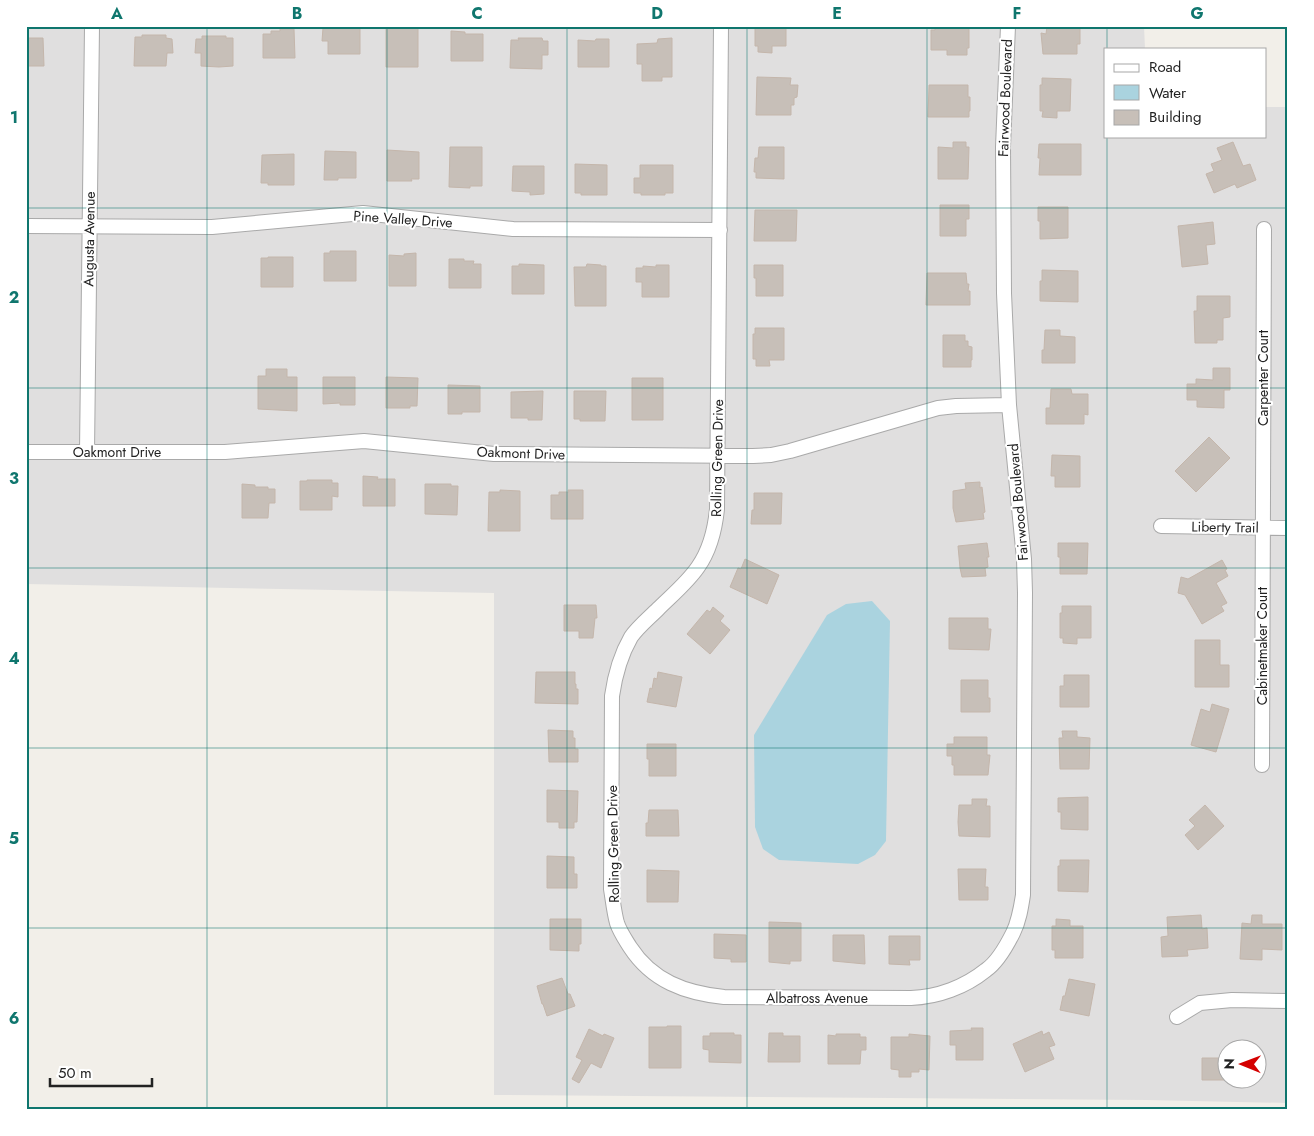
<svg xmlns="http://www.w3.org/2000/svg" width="1314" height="1136" viewBox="0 0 1314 1136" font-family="Jost,sans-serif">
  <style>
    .residential { fill: #e0dfdf; fill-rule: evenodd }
    .water { fill: #aad3df }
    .building { fill: #c7bfb8; stroke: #c4b6ab }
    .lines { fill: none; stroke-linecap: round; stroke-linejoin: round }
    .minor-casing { stroke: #a9a9a9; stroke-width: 16 }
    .minor { stroke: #fff; stroke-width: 14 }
    .grid { fill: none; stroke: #0f766e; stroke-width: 1; stroke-opacity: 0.55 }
    .labels { text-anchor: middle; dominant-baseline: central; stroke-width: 4; stroke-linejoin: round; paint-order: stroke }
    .street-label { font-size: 14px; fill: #222; stroke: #fff }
    .neatline { fill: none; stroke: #0f766e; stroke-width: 2 }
    .grid-label { font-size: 16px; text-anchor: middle; font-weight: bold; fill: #0f766e }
  </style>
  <rect width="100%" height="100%" fill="#f2efe9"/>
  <path class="residential" d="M26,26H1144L1145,49H1105V136H1265V107H1288V1103L1147,1100L494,1095V593L26,584ZM1226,1048H1256V1078H1226Z"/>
  <path class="water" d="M872,601L890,621L886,841L875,855L858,864L779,860L763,849L755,827L754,735L827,615L846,604Z"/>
  <path class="building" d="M329,26H360V54H328V41H322L323,28H329Z
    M386,26H406V28H418V67H386Z
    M755,26H786V46H772V53L758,52V46H755Z
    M935,26H969V48H967V55H947V50H931V30H935Z
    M1047,26H1080V44H1077V54H1043L1041,33L1046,34Z
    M280,29H294L295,58H263V34H271V31H280Z
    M451,31L465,32V34H483V61H451Z
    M142,35H166V38L172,39L173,53H167L166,66H134L135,37H142Z
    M202,36H226V38H233V66L219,67L201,66V53H195L196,39H202Z
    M26,38H43L44,66H26Z
    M518,38H542L543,41H548V55H542V69L510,68L511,40H519Z
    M672,38V77H662V81H642V64H637V44L657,43L658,39Z
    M596,39H609V67H578V40L595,41Z
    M757,77L791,78L790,85H798L797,97L794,98V105H791V115H756Z
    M1042,78L1071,79L1070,111H1057V118L1042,117L1043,111H1040V85H1042Z
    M929,85H968V97H970V111H969V117H928Z
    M953,142H966V147H969L968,179H938V147L953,148Z
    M1233,142L1243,166L1250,164L1256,180L1237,188L1235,184L1214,193L1206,174L1214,171L1211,164L1222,160L1217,148Z
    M1039,144H1081V175H1039L1040,158H1038Z
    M450,147H482V186H470V188L449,187Z
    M759,147H784V179L756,178V172H754L755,158H758Z
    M387,150L419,152V179H411L412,181H387Z
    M325,151L356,152V178H338V180H324Z
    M294,154V185H268V183H261L262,155Z
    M575,164L607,165V195H581V193H575Z
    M640,165H673V193H665V195H641V193H634V178H640Z
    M513,166H544V194L530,195V192L512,191Z
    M940,205H969V219H966V236H940Z
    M1038,207H1068V238L1040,239V221H1038Z
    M755,210H797L796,241H754Z
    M1213,222L1215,244L1206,245L1208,264L1182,267L1178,226Z
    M330,251H356V281H324V253H330Z
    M416,253V286H389V255L404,256V254Z
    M268,257H293V287H261V258H268Z
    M449,259H464V261H474L473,264H481V288H449Z
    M519,264L544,265V294H512V266H519Z
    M587,264L601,265V266H606V306H575L574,267H586Z
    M656,265H669V297H642V282H636V268H643V266L656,267Z
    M754,265H783V296H756V278H754Z
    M1042,270L1078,271V302L1040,301V281H1042Z
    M927,273H966L967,284H969L968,291H970V305H926Z
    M1197,296H1230V317L1223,318V340H1217V343H1195L1194,311H1197Z
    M755,328H784V360H769L770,366H756V359H753V334H755Z
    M1045,330H1060V336L1075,337V363H1042V350H1044Z
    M943,335H965V341H968V346L972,347V360H971V367H943Z
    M1213,368H1230V390H1224V408L1197,407V400H1187V384H1196V379L1213,380Z
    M266,369H287V377H297V411L258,409V376H266Z
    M323,377H355V405H340V403L323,404Z
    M386,377L418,378L417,406H410V408H386Z
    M632,378H663V420H632Z
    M448,385L480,386V412H462V414H448Z
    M1051,389H1071L1072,394H1088V415L1084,414V424H1046V408H1050Z
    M543,391L542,420H528V418H511V392Z
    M574,391H606L605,421H580V419H574Z
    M1209,437L1230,458L1196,492L1175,471Z
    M1052,455L1080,456V487H1055V476H1051Z
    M363,476L378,477L377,479H395V506H363Z
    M307,480H332V483H338V497L332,496V510H300V481H307Z
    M980,482V488L982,487L985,512L983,513L984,519L956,522L953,508V491L966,489L965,483Z
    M242,484L255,485V487H268V489H275V503H269L268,518H242Z
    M425,484H451V486H458L457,515L425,514Z
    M500,490L520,491V531H488L489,492H500Z
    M568,490H583V519H551V495H559V492H569Z
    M754,493H782L781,524H751L752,510H754Z
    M987,543L989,557H987L988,567L985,568L986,576L962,577L960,568L958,546Z
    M1058,543H1088L1087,574H1060V557H1058Z
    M745,559L779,575L767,604L730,587L738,568L741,569Z
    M1222,560L1227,569L1225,570L1228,576L1216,583L1227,603L1221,606L1224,611L1202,624L1185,595L1178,593L1181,577L1188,579Z
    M564,605H596L597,618H595L593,638H579V631H564Z
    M1062,606H1091V638H1077V644L1063,643V638H1060V613H1062Z
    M713,607L724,616L720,621L730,630L710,654L687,634L707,610L710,612Z
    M949,618H988V629H991L989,650L949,649Z
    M1195,640H1220V665H1229V687H1195Z
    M536,672H575V684H576V689H578V704L535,703Z
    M658,672L682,677L676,707L647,702L650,688L652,689L654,678L657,679Z
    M1064,675H1089V707H1060V686H1064Z
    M961,680H988V698H990V712H961Z
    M1212,704L1229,709L1216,752L1191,745L1201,709L1210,712Z
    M548,730L573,731V738H575V749H578V762H549Z
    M1062,731H1077V737L1090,738L1089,769H1060L1059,738H1063Z
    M954,737H987V755H990L988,775H954V765H952V756H947V744H954Z
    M647,744H676V776H649V759H647Z
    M547,790L578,791L577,822H574V828H559V822H547Z
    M1088,797V830L1061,829V812H1058V798Z
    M972,799H987L986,806H990V837L959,836L958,822L959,805H972Z
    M1205,805L1224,826L1198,850L1185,835L1195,826L1189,820Z
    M649,810H678L679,836H646V823H648Z
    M547,856L574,857V874H577V888H547Z
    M1060,860H1089L1088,892L1058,891V866H1060Z
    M958,869H986L985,887H988V900H959Z
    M647,870L679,871L678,902H647Z
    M1201,915L1202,929L1207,928L1208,948L1187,950L1188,956L1162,957L1161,937L1168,936L1167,917Z
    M1252,915H1262V924H1282V950L1262,949V960L1240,959L1242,923L1251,924Z
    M550,919H581V944H579V951L550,950Z
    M1056,919L1070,920V926H1083V958H1055V950H1052V926H1056Z
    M769,922L801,923V961H790V964L769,962Z
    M714,934L746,935V962H731V959L714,958Z
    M833,935H864L865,964L833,961Z
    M889,936H920V960H909L910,965L889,964Z
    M562,978L568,994H570L575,1006L547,1016L543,1004H542L537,986Z
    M1069,979L1095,984L1089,1016L1060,1010L1063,996H1065Z
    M667,1026H681V1068H649V1027H667Z
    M971,1028H983V1060H956V1045H950V1031L972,1030Z
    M589,1029L603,1036L604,1034L614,1038L601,1068L591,1063L579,1083L572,1079L582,1060L576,1057Z
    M1042,1031L1043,1035L1049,1032L1055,1045L1049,1047L1054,1059L1025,1072L1013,1044Z
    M710,1033H734V1035H741V1063L709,1062V1050L703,1049V1036H710Z
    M769,1033H783V1036H800V1062H768Z
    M836,1034H860V1037H866V1050H861L860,1064H828V1035L836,1036Z
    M909,1034L930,1036L929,1070L919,1069V1072H911V1077H899V1070L891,1069V1037H909Z
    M1202,1058H1226V1080H1202Z"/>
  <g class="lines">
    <defs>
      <path id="minor" d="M721,26L717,509C715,529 710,550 698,567C687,583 671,596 658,609C649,618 638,627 631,637C620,656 615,675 612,696L611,889C613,901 614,912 617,923C620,932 625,939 630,947C652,981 685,993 724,997L911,998C938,997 965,987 986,970C998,962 1007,945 1013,933C1019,921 1021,908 1023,895L1025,593L1024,559L1009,405L1004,293L1003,147L1008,26
        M26,226L212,227L363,213L513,229L720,230
        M26,452H225L364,441L494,454L753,456L771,455L790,451L938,408L956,406L1009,405
        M87,452L92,26
        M1161,526L1288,528
        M1262,765L1264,229
        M1177,1017L1200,1003L1232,1000L1288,1001"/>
    </defs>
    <use href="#minor" class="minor-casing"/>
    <use href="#minor" class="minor"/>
  </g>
  <path class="grid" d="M207,26V1110M387,26V1110M567,26V1110M747,26V1110M927,26V1110M1107,26V49M1107,136V1110M26,208H1288M26,388H1288M26,568H1288M26,748H1288M26,928H1288"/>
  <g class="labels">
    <g class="street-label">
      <text transform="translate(1005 98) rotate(-88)">Fairwood Boulevard</text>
      <text transform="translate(403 219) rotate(4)">Pine Valley Drive</text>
      <text transform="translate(89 239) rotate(-89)">Augusta Avenue</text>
      <text transform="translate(1263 378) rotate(-90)">Carpenter Court</text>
      <text x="117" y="452">Oakmont Drive</text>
      <text transform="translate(521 453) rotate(2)">Oakmont Drive</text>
      <text transform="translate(717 458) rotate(-89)">Rolling Green Drive</text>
      <text transform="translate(1018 502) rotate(-95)">Fairwood Boulevard</text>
      <text transform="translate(1225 527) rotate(1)">Liberty Trail</text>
      <text transform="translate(1262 646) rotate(-90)">Cabinetmaker Court</text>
      <text transform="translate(613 844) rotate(-91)">Rolling Green Drive</text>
      <text x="817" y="998">Albatross Avenue</text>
    </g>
  </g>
  <rect width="1314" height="1136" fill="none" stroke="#ffffff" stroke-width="55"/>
  <rect x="1104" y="48" width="162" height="90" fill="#ffffff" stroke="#a7a7a7"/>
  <rect x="1114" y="64" width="25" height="8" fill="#ffffff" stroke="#a7a7a7"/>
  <text x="1149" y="72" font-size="15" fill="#222222">Road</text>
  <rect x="1114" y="85" width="25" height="15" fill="#aad3df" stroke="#a7a7a7"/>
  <text x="1149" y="98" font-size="15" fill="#222222">Water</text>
  <rect x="1114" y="110" width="25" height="15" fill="#c7bfb8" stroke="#a7a7a7"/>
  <text x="1149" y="122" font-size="15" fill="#222222">Building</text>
  <g transform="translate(1242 1064) rotate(271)"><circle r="24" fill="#ffffff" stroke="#a7a7a7"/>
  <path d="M0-4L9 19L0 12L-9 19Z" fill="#d40000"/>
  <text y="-8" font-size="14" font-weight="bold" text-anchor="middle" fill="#222222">N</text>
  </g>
  <path d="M50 1078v8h102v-8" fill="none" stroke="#222222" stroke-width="2.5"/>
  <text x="58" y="1078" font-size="15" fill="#222222" stroke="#ffffff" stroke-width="4" paint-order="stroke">50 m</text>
  <rect x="28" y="28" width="1258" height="1080" class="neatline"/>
  <g class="grid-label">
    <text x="117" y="19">A</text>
    <text x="297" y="19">B</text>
    <text x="477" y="19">C</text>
    <text x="657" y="19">D</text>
    <text x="837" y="19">E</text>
    <text x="1017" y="19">F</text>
    <text x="1197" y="19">G</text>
    <text x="14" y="123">1</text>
    <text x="14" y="303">2</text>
    <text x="14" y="484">3</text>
    <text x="14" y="664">4</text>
    <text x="14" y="844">5</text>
    <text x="14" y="1024">6</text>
  </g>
</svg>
